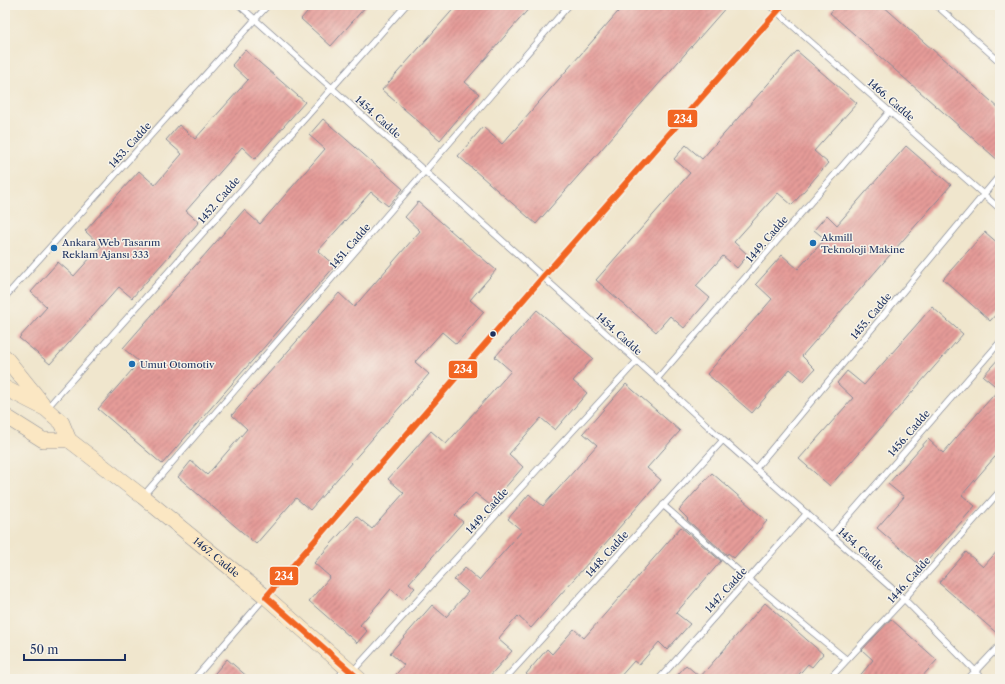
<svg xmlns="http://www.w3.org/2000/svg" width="1005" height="684" viewBox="0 0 1005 684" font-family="'Libre Caslon Text',serif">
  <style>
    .building { fill: url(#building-hatch) }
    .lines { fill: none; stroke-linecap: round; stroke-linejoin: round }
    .lane-casing { stroke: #868a96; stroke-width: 7 }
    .secondary-casing { stroke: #868a96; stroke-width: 16 }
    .lane { stroke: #fff; stroke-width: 5.5 }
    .secondary { stroke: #fbe7c3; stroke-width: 15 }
    .bus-1-casing { stroke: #f7f3e8; stroke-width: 9 }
    .bus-1 { stroke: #f26522; stroke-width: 6 }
    .poi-dot { fill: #1f6fb2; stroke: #f7f3e8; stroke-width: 1.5 }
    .bus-dot { fill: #1b2f5e; stroke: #f7f3e8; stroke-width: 1.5 }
    .labels { text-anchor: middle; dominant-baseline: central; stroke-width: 3; stroke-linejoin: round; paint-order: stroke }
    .street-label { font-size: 10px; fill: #1b2f5e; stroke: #f7f3e8 }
    .poi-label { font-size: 10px; fill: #1b2f5e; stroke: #f7f3e8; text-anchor: start }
    .line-badge { stroke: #f7f3e8; stroke-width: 1.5 }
    .badge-label { font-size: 11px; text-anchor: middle; font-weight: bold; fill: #fff }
  </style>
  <defs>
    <pattern id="building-hatch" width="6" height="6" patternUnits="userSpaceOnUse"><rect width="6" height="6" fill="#e59b98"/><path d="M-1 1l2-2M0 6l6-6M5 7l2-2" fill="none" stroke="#b97f7f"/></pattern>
  </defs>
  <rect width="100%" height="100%" fill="#f7f3e8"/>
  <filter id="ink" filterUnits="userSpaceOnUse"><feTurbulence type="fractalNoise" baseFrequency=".025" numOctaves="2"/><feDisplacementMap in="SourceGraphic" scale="8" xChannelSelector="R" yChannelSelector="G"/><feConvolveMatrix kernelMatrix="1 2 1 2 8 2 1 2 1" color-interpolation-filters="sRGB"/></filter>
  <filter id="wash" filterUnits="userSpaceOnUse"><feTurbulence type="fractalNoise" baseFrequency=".012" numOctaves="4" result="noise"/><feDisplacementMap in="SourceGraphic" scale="16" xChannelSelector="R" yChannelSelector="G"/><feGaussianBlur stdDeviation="0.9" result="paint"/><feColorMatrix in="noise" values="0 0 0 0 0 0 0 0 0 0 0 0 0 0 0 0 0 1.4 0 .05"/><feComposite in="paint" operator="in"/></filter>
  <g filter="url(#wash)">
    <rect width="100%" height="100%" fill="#f0e6cd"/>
    <g id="blocks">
      <path class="building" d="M313,5H367L331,46L301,19Z
        M457,5H532L465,82L479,94L440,140L382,90Z
        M624,5H728L536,224L458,156L483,127L502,144Z
        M837,5H882L1000,109V162L830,13Z
        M245,50L305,102L255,159L242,147L186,211L199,222L132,298L119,287L50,364L19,338L47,307L31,292L58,262L74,276L101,246L85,231L139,171L155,185L182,154L166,140L179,125L195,139L248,80L232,65Z
        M797,51L857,103L814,151L828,163L792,205L778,193L734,242L748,255L737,268L723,256L696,286L710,298L684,328L670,316L656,332L596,280L690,173L674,159L686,145L702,159Z
        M323,119L403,189L388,206L371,192L318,251L335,266L162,464L98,409L139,362L123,348L244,210L260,224L325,149L309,135Z
        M906,146L951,185L802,356L815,369L804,381L790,369L752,413L707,374L772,299L756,284L782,255L798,269L825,239L814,230L827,215L837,225Z
        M418,202L496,270L470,300L484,312L456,344L442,332L415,362L429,374L310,510L296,498L256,544L178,477L191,461L207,475L247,429L232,415L339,293L354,307L420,231L405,217Z
        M985,232L1000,245V310L990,321L943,279Z
        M932,307L963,334L830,486L799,459L853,398L837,383L847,371L864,385Z
        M537,310L593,358L573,381L587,393L555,430L541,418L509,454L523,467L490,505L475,493L455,515L463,522L409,583L415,588L404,600L391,589L360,625L367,631L357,643L309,601L330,577L314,563L356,516L372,529L404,493L388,479L431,431L446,444L511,371L495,357Z
        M1000,357V451L962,495L975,506L922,567L877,528L904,497L888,484L928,439L943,453L984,406L999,389L983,376Z
        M626,384L680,431L647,468L661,480L531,628L518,616L498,639L512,651L487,679H392L404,665L390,653L432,605L446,617L468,592L454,580L465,568L479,580L522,531L508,519L529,494L543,506L597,445L583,433Z
        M712,473L767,521L734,558L728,553L727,555L687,520L688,519L679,510Z
        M681,527L721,561L676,613L690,624L667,650L659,642L639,665L634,661L618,679H532L526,674L547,649L552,654L574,629L584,638Z
        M1000,548V636L939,583L966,552L983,567Z
        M765,603L823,654L812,667L808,664L795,679H674L686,665L700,677Z
        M891,619L937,660L920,679H857L873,660L862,650Z
        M227,659L250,679H210Z"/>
    </g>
  </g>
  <g filter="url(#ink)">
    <use href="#blocks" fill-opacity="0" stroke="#868a96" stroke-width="1"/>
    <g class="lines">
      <defs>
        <path id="lane" d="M239,5L657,379L723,440L904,599L983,679
          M769,5L1000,209
          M936,5L1000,62
          M5,297L268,5
          M657,379L890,111
          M46,409L406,5
          M756,468L1000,175
          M143,496L569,5
          M663,505L748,579L847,660
          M832,535L1000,342
          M352,672L636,362
          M194,679L543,277L783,5
          M337,679L346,668
          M505,679L723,440
          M659,679L807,513
          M829,679L904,599L1000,491
          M968,679L1000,645"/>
        <g id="secondary">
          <path d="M5,357L42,403"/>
          <path id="s1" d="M5,388L46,409L62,423L69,440L143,497L266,597L359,679"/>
          <path d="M5,416L43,440H69"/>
        </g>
      </defs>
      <use href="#lane" class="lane-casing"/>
      <use href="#secondary" class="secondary-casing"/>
      <use href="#lane" class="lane"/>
      <use href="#secondary" class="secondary"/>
      <defs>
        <path id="bus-1" d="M359,679L266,597L543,277L783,5"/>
      </defs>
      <use href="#bus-1" class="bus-1-casing"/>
      <use href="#bus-1" class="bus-1"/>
    </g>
  </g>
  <g class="poi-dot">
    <circle cx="813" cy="243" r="4"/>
    <circle cx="54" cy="248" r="4"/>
    <circle cx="132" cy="364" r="4"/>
  </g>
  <circle class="bus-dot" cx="493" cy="334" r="3.5"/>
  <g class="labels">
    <g class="street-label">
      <text transform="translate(891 100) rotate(41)">1466. Cadde</text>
      <text transform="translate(378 117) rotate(42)">1454. Cadde</text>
      <text transform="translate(130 145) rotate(-48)">1453. Cadde</text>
      <text transform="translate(219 200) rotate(-49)">1452. Cadde</text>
      <text transform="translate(767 239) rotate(-49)">1449. Cadde</text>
      <text transform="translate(350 246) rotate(-49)">1451. Cadde</text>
      <text transform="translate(871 316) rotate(-50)">1455. Cadde</text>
      <text transform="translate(619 334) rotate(42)">1454. Cadde</text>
      <text transform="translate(909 433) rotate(-49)">1456. Cadde</text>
      <text transform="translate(487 511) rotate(-48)">1449. Cadde</text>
      <text transform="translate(861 549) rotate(42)">1454. Cadde</text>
      <text transform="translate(607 554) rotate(-48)">1448. Cadde</text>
      <text stroke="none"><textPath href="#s1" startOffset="274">1467. Cadde</textPath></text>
      <text transform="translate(909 580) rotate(-48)">1446. Cadde</text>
      <text transform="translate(726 590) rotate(-48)">1447. Cadde</text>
    </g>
    <g class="poi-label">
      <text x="821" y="237">Akmill<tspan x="821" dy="12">Teknoloji Makine</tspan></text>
      <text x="62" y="242">Ankara Web Tasarım<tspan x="62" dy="12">Reklam Ajansı 333</tspan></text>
      <text x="140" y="364">Umut Otomotiv</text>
    </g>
  </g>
  <g class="line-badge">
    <rect x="667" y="109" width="31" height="19" rx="4" fill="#f26522"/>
    <rect x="448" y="360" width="30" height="19" rx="4" fill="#f26522"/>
    <rect x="269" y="566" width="30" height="20" rx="4" fill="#f26522"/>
  </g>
  <g class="badge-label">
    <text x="683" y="123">234</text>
    <text x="463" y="373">234</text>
    <text x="284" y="580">234</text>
  </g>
  <rect width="1005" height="684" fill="none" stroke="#f7f3e8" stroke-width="20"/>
  <path d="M24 654v6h101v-6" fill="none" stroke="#1b2f5e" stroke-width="2"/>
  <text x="30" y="654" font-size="12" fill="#1b2f5e" stroke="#f7f3e8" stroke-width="3" paint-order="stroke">50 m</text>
</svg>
